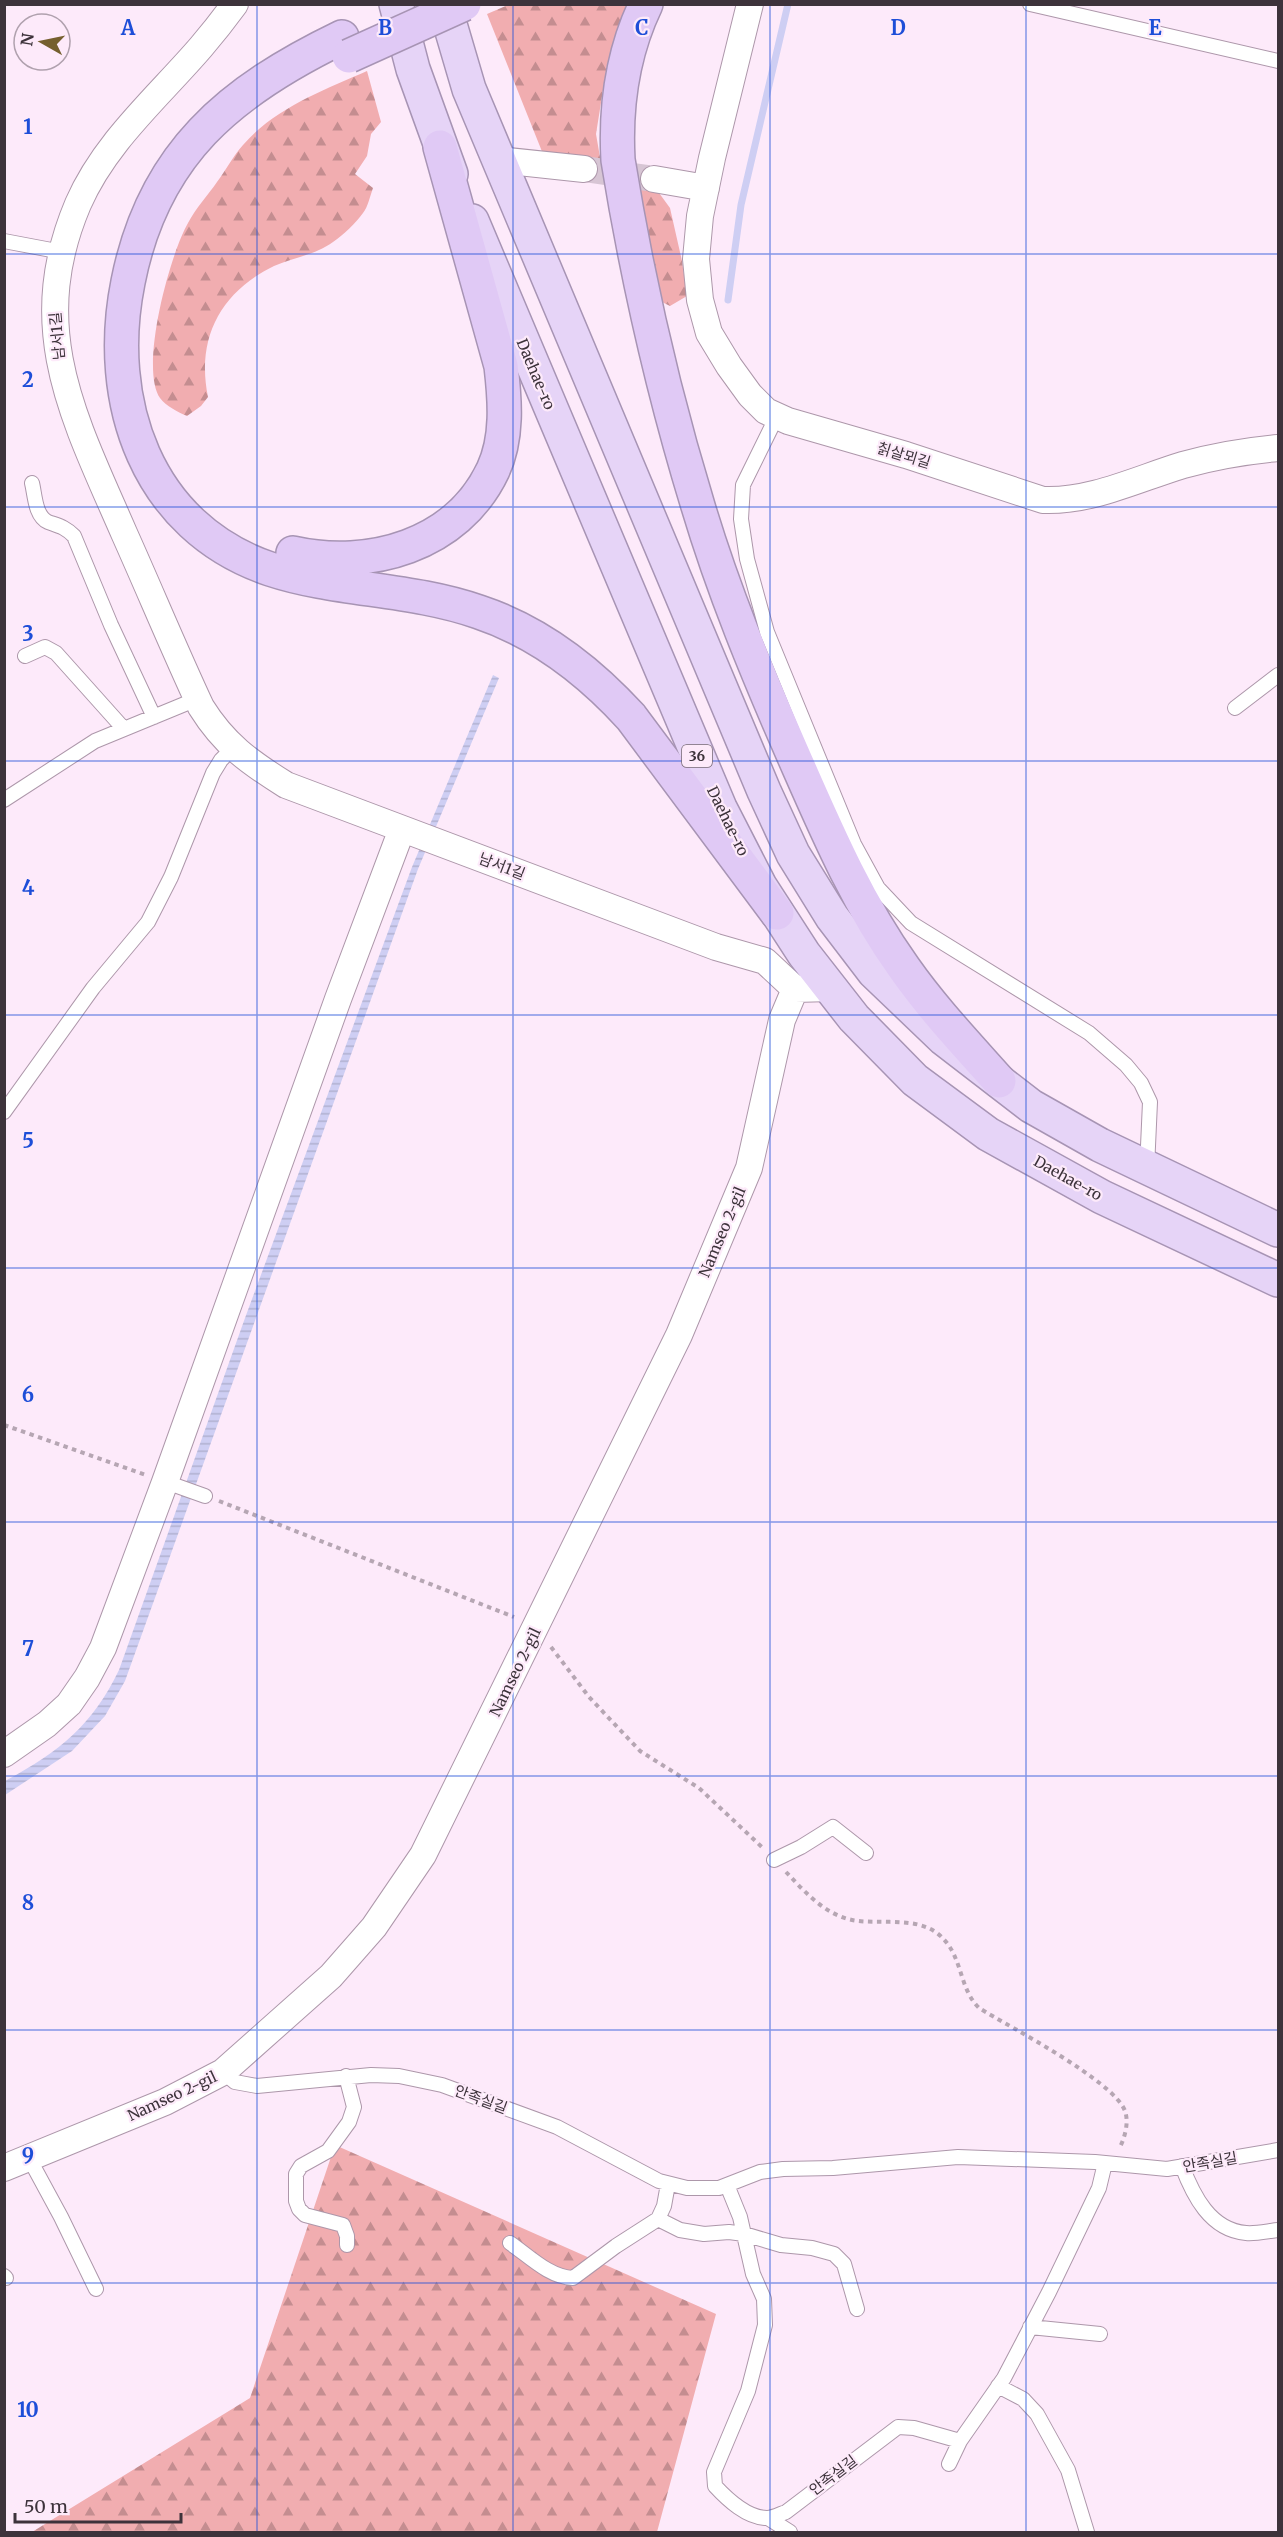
<svg xmlns="http://www.w3.org/2000/svg" width="1283" height="2537" viewBox="0 0 1283 2537" font-family="Merriweather,'Noto Sans KR',serif">
  <style>
    .forest { fill: url(#forest-firs) }
    .water { fill: url(#water-rules) }
    .lines { fill: none; stroke-linecap: round; stroke-linejoin: round }
    .stream { stroke: #cecef3; stroke-width: 7 }
    .minor-tunnel { stroke: #d7c5d4; stroke-width: 26; stroke-dasharray: 26 13; stroke-linecap: butt }
    .service-casing { stroke: #ad97aa; stroke-width: 16 }
    .minor-casing { stroke: #ad97aa; stroke-width: 28 }
    .trunk-casing { stroke: #a794b4; stroke-width: 36 }
    .motorway-casing { stroke: #a794b4; stroke-width: 36 }
    .path { stroke: #b6a6b3; stroke-width: 4; stroke-dasharray: 4.5 4.5; stroke-linecap: butt }
    .service { stroke: #fff; stroke-width: 14 }
    .minor { stroke: #fff; stroke-width: 26 }
    .trunk { stroke: #e6d4f7; stroke-width: 33 }
    .motorway { stroke: #e0c9f5; stroke-width: 33 }
    .motorway-bridge-casing { stroke: #a794b4; stroke-width: 36; stroke-linecap: butt }
    .motorway-bridge { stroke: #e0c9f5; stroke-width: 33 }
    .grid { fill: none; stroke: #1d4ed8; stroke-width: 1.5; stroke-opacity: 0.55 }
    .labels { text-anchor: middle; dominant-baseline: central; stroke-width: 4.5; stroke-linejoin: round; paint-order: stroke }
    .shield { fill: #fdeafa; stroke: #776a74; stroke-width: 1.5 }
    .shield-label { font-size: 14px; font-weight: bold; fill: #3d333b }
    .street-label { font-size: 15px; fill: #3d333b; stroke: #fdeafa }
    .grid-label { font-size: 20px; text-anchor: middle; font-weight: bold; fill: #1d4ed8; stroke: #fdeafa; stroke-width: 4.5; stroke-linejoin: round; paint-order: stroke }
  </style>
  <defs>
    <pattern id="forest-firs" width="22" height="20" patternUnits="userSpaceOnUse" patternTransform="scale(1.5)"><rect width="22" height="20" fill="#f1adb0"/><path d="M5 1l3.5 6h-7zM16 11l3.5 6h-7z" fill="#c48d90"/></pattern>
    <pattern id="water-rules" width="6" height="5" patternUnits="userSpaceOnUse" patternTransform="scale(1.5)"><rect width="6" height="5" fill="#cecef3"/><path d="M0 2.5h6" fill="none" stroke="#b2b1d1"/></pattern>
  </defs>
  <rect width="100%" height="100%" fill="#fdeafa"/>
  <path class="forest" d="M508,5H629L607,65L596,134L601,163L543,154L487,14Z
    M367,71L381,122L371,134L367,156L355,174L373,188C370,196 368,207 363,213C356,223 343,235 333,242C317,254 293,258 274,266C220,292 196,339 208,397L201,406L187,416C178,412 166,406 160,398C139,368 170,254 188,223C196,208 208,195 217,182C226,170 233,156 243,145C275,108 324,90 367,71Z
    M635,185L654,186L670,208L682,261L687,296L670,306L662,302L645,239Z
    M335,2145L716,2314L657,2532H32L250,2398Z"/>
  <path class="water" d="M493,675L499,678L418,869L125,1681L105,1716L72,1751L5,1795V1781C59,1752 92,1726 119,1670L245,1318L412,867Z"/>
  <g class="lines">
    <path class="stream" d="M728,300L741,205L788,4"/>
    <path class="minor-tunnel" d="M584,169L654,179"/>
    <defs>
      <path id="service" d="M1030,4L1278,61
        M4,241L62,252
        M777,416L743,485L741,519L747,559L767,632L854,844L878,888L911,923L1089,1033L1126,1065L1141,1083L1150,1102L1147,1168
        M32,483C35,495 35,516 48,522C59,526 65,527 74,536L111,625L154,717
        M25,656L45,647L56,653L124,729
        M1235,708L1278,675
        M4,800L95,741L197,699
        M4,1112L93,988L148,922L171,877L213,773L221,760L233,748
        M177,1486L205,1496
        M774,1860L801,1847L833,1827L866,1853
        M223,2072L235,2082L257,2086L371,2075L399,2076L442,2085L557,2127L659,2181L687,2188H719L760,2172L783,2169L833,2168L958,2157L1095,2162L1167,2169L1278,2150
        M346,2076L354,2107L349,2122L328,2151L301,2166L296,2174V2201L299,2209L305,2215L343,2225L347,2236V2245
        M29,2158L61,2217L96,2289
        M1182,2166C1193,2195 1210,2230 1246,2233C1256,2234 1268,2231 1278,2230
        M727,2185L740,2217L753,2274L764,2299L765,2325L748,2391L714,2472L715,2486C728,2500 747,2518 767,2518C773,2518 780,2514 786,2512L898,2427L914,2428L960,2441L1004,2378L1049,2292L1099,2188L1105,2163
        M658,2219L680,2230L704,2234L729,2232L744,2234L781,2245L812,2248L834,2254L844,2264L857,2309
        M510,2243C529,2256 549,2277 573,2278L616,2246L658,2219L664,2206L668,2184
        M4,2276L6,2278
        M1030,2327L1100,2334
        M998,2386L1023,2399L1037,2414L1068,2470L1087,2532
        M949,2464L960,2441
        M768,2518L790,2532"/>
      <path id="minor" d="M235,4C224,19 213,33 201,47C158,97 105,142 78,204C25,329 74,418 124,533C150,591 174,649 201,707C224,744 249,762 286,785L716,947L765,961L795,989L831,988
        M750,4L712,158L700,216L696,259L700,300L709,333L729,366L750,395L766,411L788,421L906,455L1043,500C1091,502 1137,479 1183,465C1215,456 1245,451 1278,448
        M499,160L584,169
        M654,179L706,188
        M4,1754L47,1724L69,1704L87,1678L103,1648L165,1482L338,999L402,829
        M4,2168L165,2102L223,2072L331,1976L374,1927L423,1855L679,1335L749,1168L782,1020L795,989"/>
      <path id="trunk" d="M396,4L413,69L451,174
        M444,4L469,89L764,791L793,854L832,917L874,972L944,1039L1031,1106L1100,1145L1278,1230
        M472,221L720,808L760,886L804,954L854,1018L915,1080L988,1134L1102,1197L1278,1280"/>
      <path id="motorway" d="M646,4C622,54 615,105 618,160C637,277 663,392 698,506C723,590 757,672 792,752C825,827 856,901 904,968C932,1008 966,1044 999,1081
        M342,37C230,91 153,154 128,282C104,401 146,527 270,569C336,591 411,588 479,612C539,632 589,671 631,717L777,913
        M293,553C369,570 457,546 493,470C508,438 505,400 501,366L440,147"/>
    </defs>
    <use href="#service" class="service-casing"/>
    <use href="#minor" class="minor-casing"/>
    <use href="#trunk" class="trunk-casing"/>
    <use href="#motorway" class="motorway-casing"/>
    <path class="path" d="M4,1425L146,1475
      M219,1501L514,1617
      M551,1647L589,1697L640,1751L699,1788L764,1849
      M786,1872C804,1891 824,1914 852,1920C878,1925 914,1916 937,1933C964,1954 957,1986 979,2008C1010,2027 1114,2081 1125,2111C1129,2122 1125,2137 1120,2147"/>
    <use href="#service" class="service"/>
    <use href="#minor" class="minor"/>
    <use href="#trunk" class="trunk"/>
    <use href="#motorway" class="motorway"/>
    <defs>
      <path id="motorway-bridge" d="M349,56L464,4"/>
    </defs>
    <use href="#motorway-bridge" class="motorway-bridge-casing"/>
    <use href="#motorway-bridge" class="motorway-bridge"/>
  </g>
  <path class="grid" d="M257,4V2532M513,4V2532M770,4V2532M1026,4V2532M4,254H1278M4,507H1278M4,761H1278M4,1015H1278M4,1268H1278M4,1522H1278M4,1776H1278M4,2030H1278M4,2283H1278"/>
  <g class="labels">
    <rect class="shield" x="682" y="745" width="30" height="22" rx="4.5"/>
    <g class="shield-label">
      <text x="697" y="756">36</text>
    </g>
    <g class="street-label">
      <text transform="translate(57 336) rotate(-95)">남서1길</text>
      <text transform="translate(536 374) rotate(67)">Daehae-ro</text>
      <text transform="translate(904 455) rotate(17)">칡살뫼길</text>
      <text transform="translate(728 821) rotate(64)">Daehae-ro</text>
      <text transform="translate(502 866) rotate(21)">남서1길</text>
      <text transform="translate(1068 1178) rotate(29)">Daehae-ro</text>
      <text transform="translate(722 1232) rotate(-67)">Namseo 2-gil</text>
      <text transform="translate(515 1672) rotate(-64)">Namseo 2-gil</text>
      <text transform="translate(172 2096) rotate(-25)">Namseo 2-gil</text>
      <text transform="translate(481 2099) rotate(20)">안족실길</text>
      <text transform="translate(1210 2162) rotate(-10)">안족실길</text>
      <text transform="translate(833 2475) rotate(-37)">안족실길</text>
    </g>
  </g>
  <g class="grid-label">
    <text x="128" y="35">A</text>
    <text x="385" y="35">B</text>
    <text x="642" y="35">C</text>
    <text x="898" y="35">D</text>
    <text x="1155" y="35">E</text>
    <text x="28" y="134">1</text>
    <text x="28" y="387">2</text>
    <text x="28" y="641">3</text>
    <text x="28" y="895">4</text>
    <text x="28" y="1148">5</text>
    <text x="28" y="1402">6</text>
    <text x="28" y="1656">7</text>
    <text x="28" y="1910">8</text>
    <text x="28" y="2163">9</text>
    <text x="28" y="2417">10</text>
  </g>
  <rect width="1283" height="2537" fill="none" stroke="#3d333b" stroke-width="12"/>
  <g transform="translate(42 42) rotate(279)"><circle r="28" fill="#fdeafa" stroke="#b0a1ae" stroke-width="1.5"/>
  <path d="M0-4.5L10 22L0 15L-10 22Z" fill="#755f2e"/>
  <text y="-9" font-size="16" font-weight="bold" text-anchor="middle" fill="#3d333b">N</text>
  </g>
  <path d="M15 2513v9h166v-9" fill="none" stroke="#3d333b" stroke-width="3"/>
  <text x="24" y="2513" font-size="18" fill="#3d333b" stroke="#fdeafa" stroke-width="4.5" paint-order="stroke">50 m</text>
</svg>
